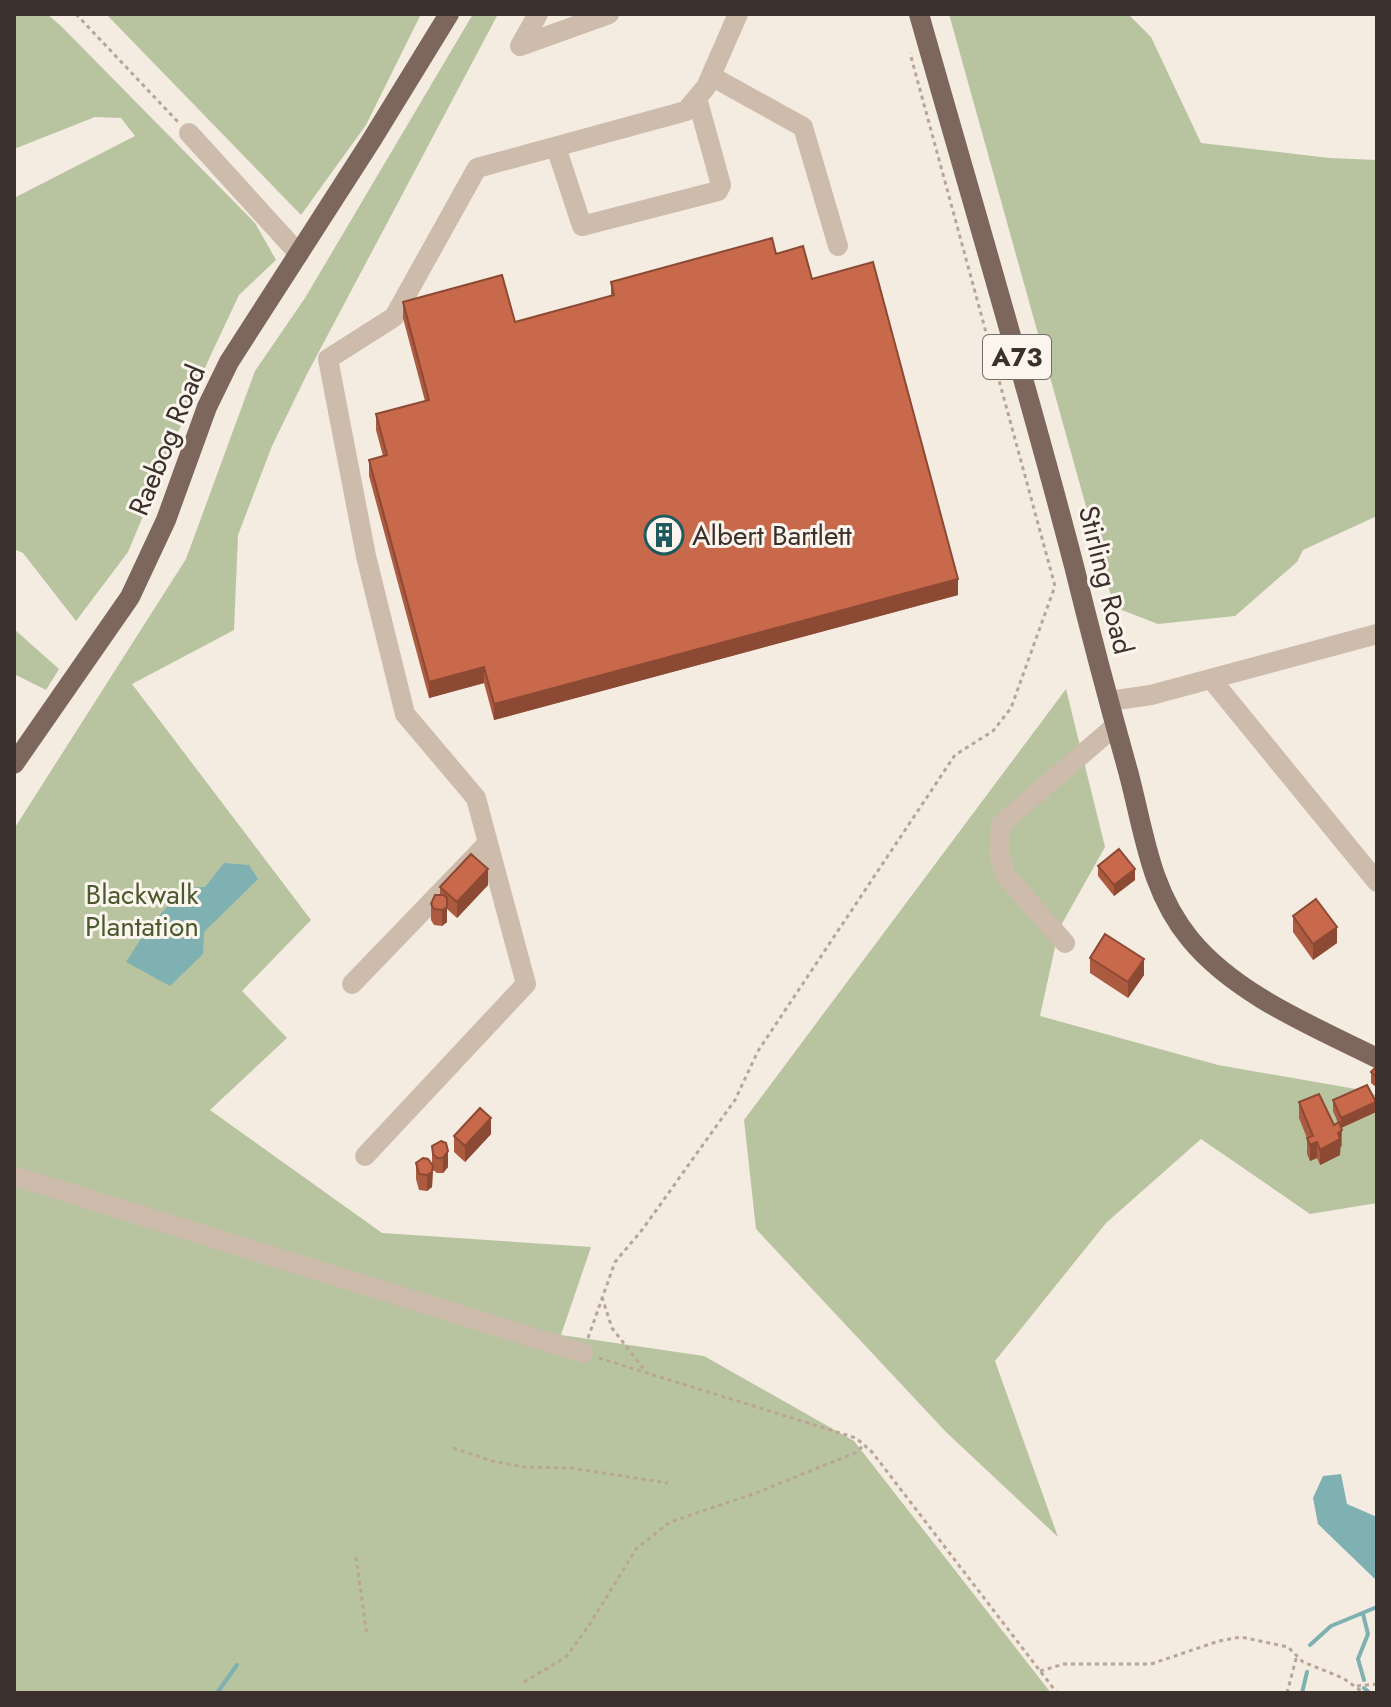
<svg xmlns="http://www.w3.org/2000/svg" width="1391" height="1707" viewBox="0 0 1391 1707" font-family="Jost,sans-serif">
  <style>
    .green { fill: #b8c4a0 }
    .water { fill: #7fb0b2 }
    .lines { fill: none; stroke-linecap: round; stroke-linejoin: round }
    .stream { stroke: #7fb0b2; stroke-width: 4 }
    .path { stroke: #b9a596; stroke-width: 3; stroke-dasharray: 4 4; stroke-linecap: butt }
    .minor { stroke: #cdbbac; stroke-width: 20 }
    .major { stroke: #7d675c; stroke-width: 20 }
    .wall { fill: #ac5a40 }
    .shaded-wall { fill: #8c4a34 }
    .building { fill: #c8694b; stroke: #8c4a34; stroke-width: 2 }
    .labels { text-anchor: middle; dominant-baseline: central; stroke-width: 6; stroke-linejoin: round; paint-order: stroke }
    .shield { fill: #fbf5ee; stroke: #756b66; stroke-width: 2 }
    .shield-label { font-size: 26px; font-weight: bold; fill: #3b302b }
    .street-label { font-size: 28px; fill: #3b302b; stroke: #fbf5ee }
    .poi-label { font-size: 28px; fill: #3b302b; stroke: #fbf5ee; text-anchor: start }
    .park-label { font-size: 28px; fill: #4a5a2e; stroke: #fbf5ee }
  </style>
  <rect width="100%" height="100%" fill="#f4ebe1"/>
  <path class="green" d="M14,14H47L61,26L255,223L276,260L239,295L208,361L128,552L76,621L23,553L14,549V198L135,136L121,118L95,117L14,149Z
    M106,14H421L366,125L301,215Z
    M473,14H498L306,376L272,446L238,535L234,630L132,684L311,920L242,991L287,1038L210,1110L382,1233L591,1247L561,1335L704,1356L854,1441L1051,1693H14V829L186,559L255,371L305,298Z
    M949,14H1128L1151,37L1201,143L1329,158L1377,160V516L1303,550L1297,562L1235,616L1158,624L1114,607Z
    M14,629L59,669L46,690L14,674Z
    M1066,689L1105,847L1059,929L1040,1016L1218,1065L1356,1089L1377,1095V1203L1310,1214L1201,1139L1106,1223L995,1361L1058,1537L946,1432L756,1229L744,1120Z"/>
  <path class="water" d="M224,863L249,865L258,879L204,932L203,954L170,986L126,962L144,934L183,888L205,887Z
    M1341,1474L1347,1504L1377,1517V1581L1318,1524L1313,1498L1323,1476Z"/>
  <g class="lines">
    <path class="stream" d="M1363,1614L1368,1634L1358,1659L1364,1680
      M1310,1645L1331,1626L1377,1607
      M1364,1688L1370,1693
      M217,1693L237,1665
      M1302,1693L1307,1672"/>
    <path class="path" d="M76,14L178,122
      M602,1297L612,1328L646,1372
      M588,1338L615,1262L642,1230L735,1100L758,1051L955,755L993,731L1011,708L1055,586L910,53
      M599,1358L856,1438L872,1452L1057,1693
      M453,1448L492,1461L524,1467L571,1468L668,1483
      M356,1557L367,1636
      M1040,1671L1064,1664H1151L1219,1641L1241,1637L1288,1647L1303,1662L1343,1678L1364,1693
      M524,1682L566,1657L588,1627L636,1549L670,1522L756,1493L855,1453L864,1445
      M1357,1686L1377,1684
      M1287,1693L1297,1655"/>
    <path class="minor" d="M538,14L520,46L609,14
      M711,76L803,127L838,246
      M189,133L299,254
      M556,147L582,226L718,191L721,185L697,98
      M1211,679L1377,882
      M1109,701L1151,695L1377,634
      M1065,943L1006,876L999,854L1001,824L1115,726
      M352,984L488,843L476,798L405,714L366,556L328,359L394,317L477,168L686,111L706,87L738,14
      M365,1156L526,984L488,843
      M14,1176L583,1353"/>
    <path class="major" d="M919,14C971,198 1026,381 1074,566C1091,635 1109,703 1128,771C1144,830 1149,889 1190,939C1236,995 1313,1026 1377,1058
      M14,764L130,597L166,520L207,407L229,362L371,141L449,14"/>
  </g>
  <path class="wall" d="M776,254L812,279L958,595L494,720L484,683L429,698L369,476V460L383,456L376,430V414L425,401L403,318V302L515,322L611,296V282Z
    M1098,866L1135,880L1114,896L1098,876Z
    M488,885L457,918L447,909V922L442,926L434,925L431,920V904L440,895V887Z
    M1293,916L1337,943L1313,960L1293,932Z
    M1090,958L1144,975L1128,998L1090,973Z
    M1377,1066V1088L1371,1083V1072Z
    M1333,1100L1376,1112L1341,1128L1342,1146L1340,1147V1155L1320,1165L1317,1158L1310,1161L1307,1154V1138L1299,1118V1102L1334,1125L1338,1123L1333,1111Z
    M491,1134L465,1162L454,1152V1136Z
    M441,1141L448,1167L443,1173H437L433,1170V1167L432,1187L427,1191L419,1190L416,1179V1163L432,1166V1146Z"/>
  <path class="shaded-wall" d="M958,579V595L494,720V704Z
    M484,667V683L429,698V682Z
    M488,869V885L457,918V902Z
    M1135,869V880L1114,896V885Z
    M447,898V922L442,926V910Z
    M1337,927V943L1313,960V944Z
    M1144,959V975L1128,998V982Z
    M1376,1102V1112L1341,1128V1118Z
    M491,1118V1134L465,1162V1146Z
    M1342,1130L1340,1155L1320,1165V1150Z
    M1317,1142V1158L1310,1161V1145Z
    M448,1151V1167L443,1173V1158Z
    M433,1166L432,1187L427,1191V1175Z"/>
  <path class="building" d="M772,238L776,254L803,246L812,279L873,262L958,579L494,704L484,667L429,682L369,460L387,455L376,414L429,400L403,302L502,275L515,322L614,295L611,282Z
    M1119,849L1135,869L1114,885L1098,866Z
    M471,854L488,869L457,902L440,887Z
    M435,895H444L447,898V907L442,910L434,909L431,904Z
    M1316,899L1337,927L1313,944L1293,916Z
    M1105,934L1144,959L1128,982L1090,958Z
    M1377,1066V1077L1371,1072Z
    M1367,1085L1376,1102L1341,1118L1333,1100Z
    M1319,1094L1334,1125L1339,1122L1342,1130L1338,1133L1340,1139L1320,1150L1317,1142L1310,1145L1307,1138L1313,1136L1299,1102Z
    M480,1108L491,1118L465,1146L454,1136Z
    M441,1141L446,1143L448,1151L443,1158H437L433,1154L432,1146Z
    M423,1158L428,1159L433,1166L432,1172L427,1175L419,1174L416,1163Z"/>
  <defs>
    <symbol id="building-ring" viewBox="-11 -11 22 22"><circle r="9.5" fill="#fbf5ee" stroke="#1f5a5e" stroke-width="1.5"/><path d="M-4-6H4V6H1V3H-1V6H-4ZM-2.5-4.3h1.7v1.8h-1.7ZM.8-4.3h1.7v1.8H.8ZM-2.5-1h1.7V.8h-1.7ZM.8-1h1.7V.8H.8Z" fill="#1f5a5e"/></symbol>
  </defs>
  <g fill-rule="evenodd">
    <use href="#building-ring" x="642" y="513" width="44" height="44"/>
  </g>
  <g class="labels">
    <rect class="shield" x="983" y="335" width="68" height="44" rx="6"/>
    <g class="shield-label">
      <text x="1017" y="357">A73</text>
    </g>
    <g class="street-label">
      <text transform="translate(167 440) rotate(-68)">Raebog Road</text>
      <text transform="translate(1106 580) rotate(76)">Stirling Road</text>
    </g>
    <g class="poi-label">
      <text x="692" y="535">Albert Bartlett</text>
    </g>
    <g class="park-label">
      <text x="142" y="894">Blackwalk<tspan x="142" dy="32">Plantation</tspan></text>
    </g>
  </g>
  <rect width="1391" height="1707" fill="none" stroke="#3b302b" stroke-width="32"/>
</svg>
